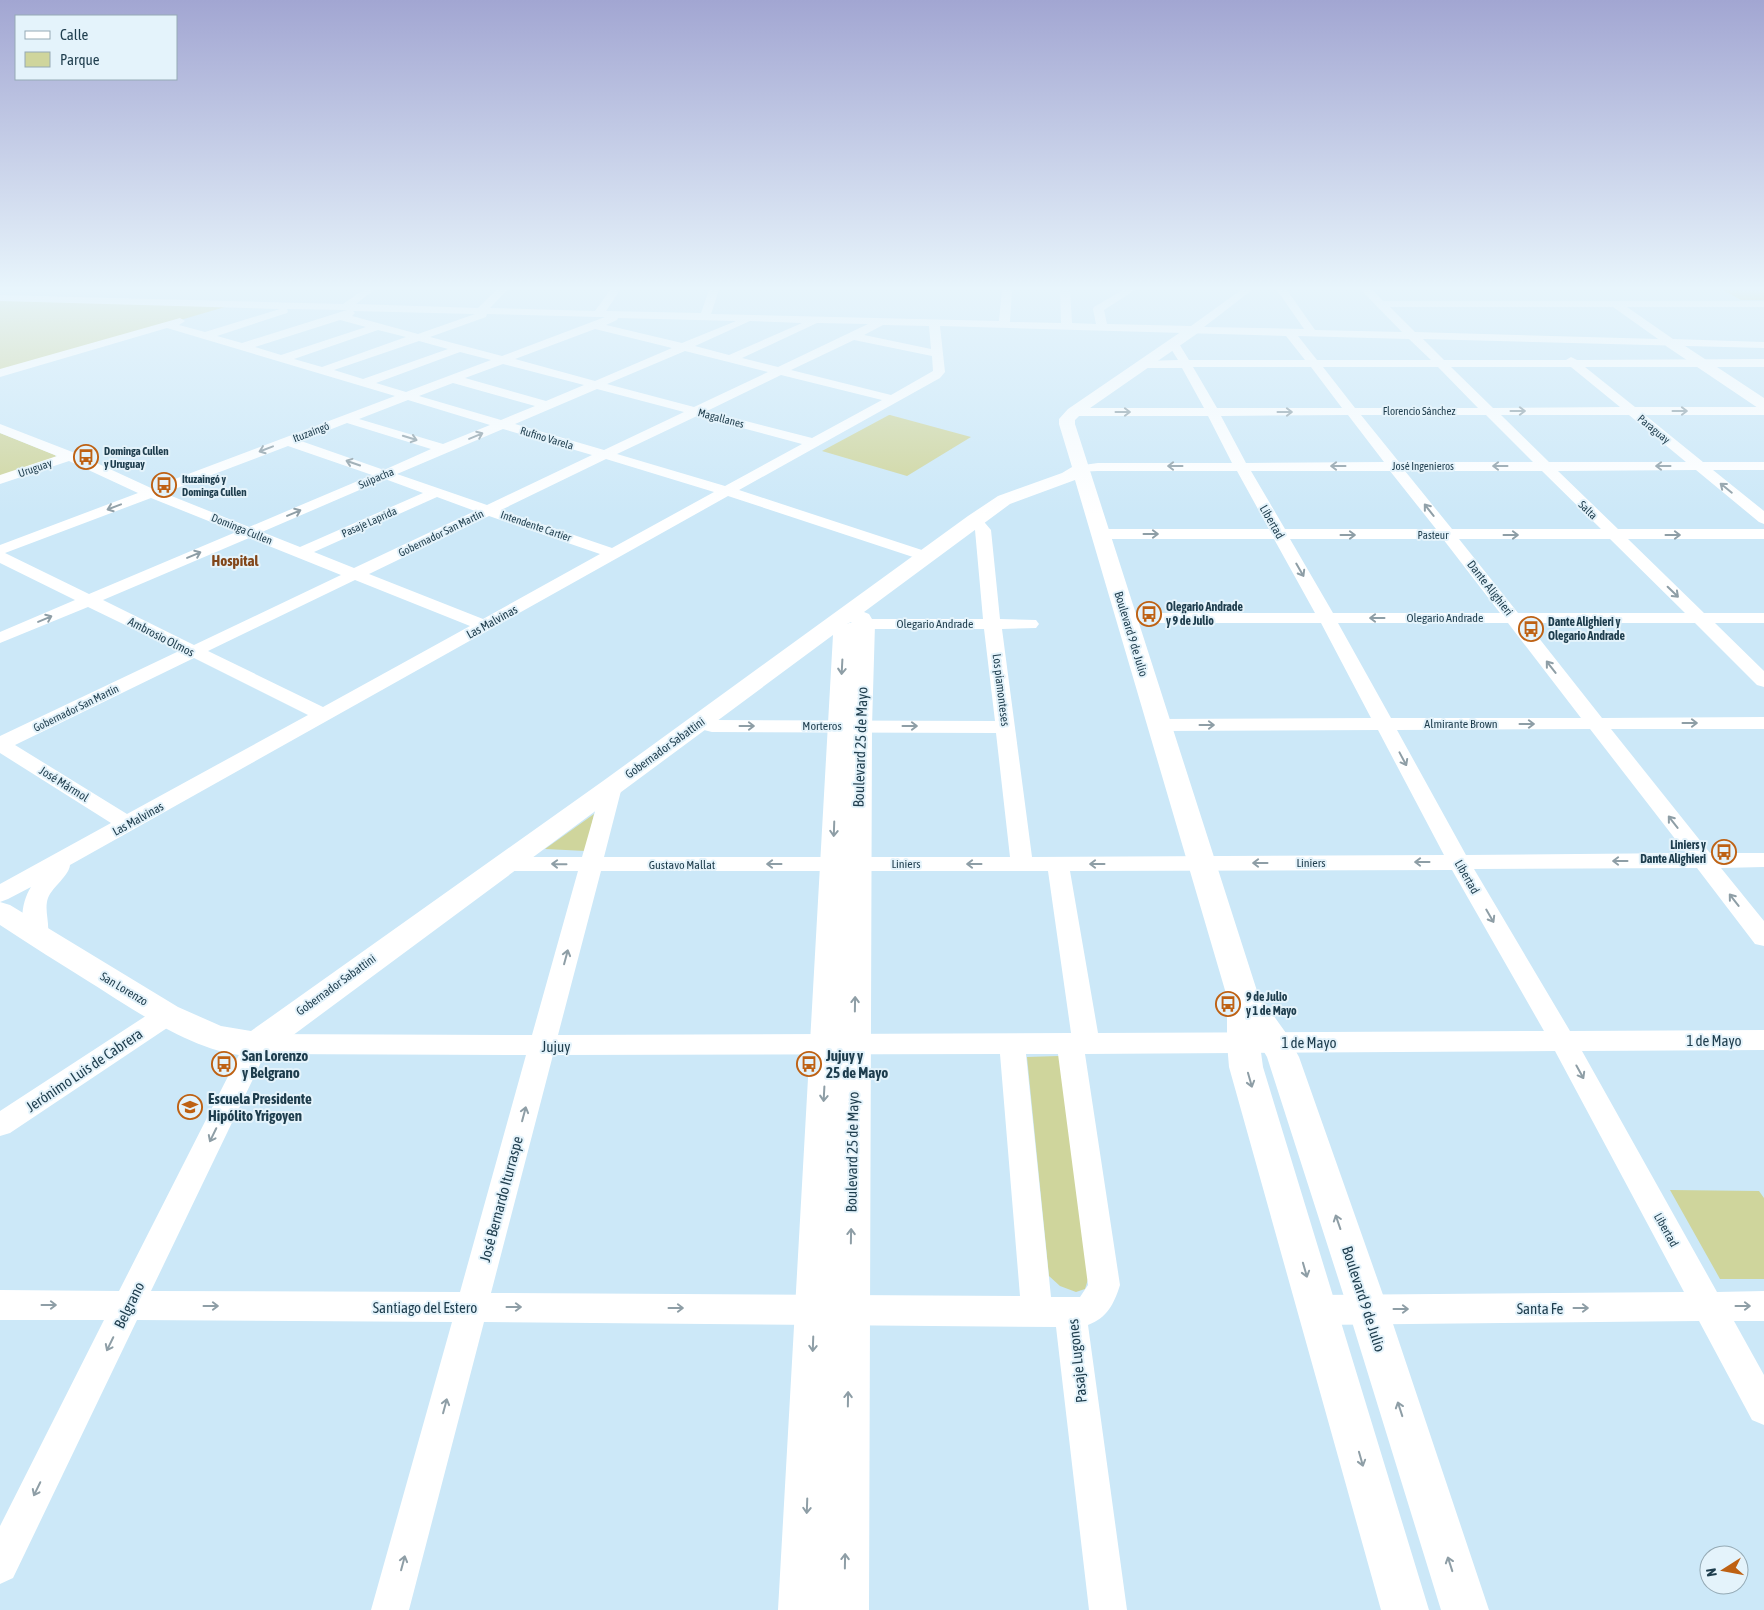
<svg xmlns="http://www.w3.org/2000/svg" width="1764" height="1610" viewBox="0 0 1764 1610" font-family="'Asap Condensed',sans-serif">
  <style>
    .green { fill: #cfd59c }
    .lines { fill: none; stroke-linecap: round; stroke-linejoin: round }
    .minor { fill: #fff; fill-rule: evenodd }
    .major { fill: #fff; fill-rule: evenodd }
    .oneway { stroke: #8e9ea6 }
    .labels { text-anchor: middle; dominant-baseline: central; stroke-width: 4; stroke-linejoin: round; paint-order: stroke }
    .far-street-label { font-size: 11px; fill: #1e3d4d; stroke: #e4f3fb }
    .far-poi-label { font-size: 11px; font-weight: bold; fill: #1e3d4d; stroke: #e4f3fb; text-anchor: start }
    .street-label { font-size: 12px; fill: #1e3d4d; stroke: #e4f3fb }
    .poi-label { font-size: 12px; font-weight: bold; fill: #1e3d4d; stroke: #e4f3fb; text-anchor: start }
    .far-district-label { font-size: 15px; font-weight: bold; fill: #82461a; stroke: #e4f3fb }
    .near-street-label { font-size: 15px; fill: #1e3d4d; stroke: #e4f3fb }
    .near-poi-label { font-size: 15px; font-weight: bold; fill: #1e3d4d; stroke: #e4f3fb; text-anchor: start }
  </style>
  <rect width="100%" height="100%" fill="#cce8f8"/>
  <path class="green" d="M1723,290H1764V300H1741Z
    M0,298L235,304L0,373Z
    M889,415H890L971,437L907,476L822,451Z
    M0,433L55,455L56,457L0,477Z
    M594,814L586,851L545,849Z
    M1059,1056L1089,1276L1085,1289L1076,1292L1060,1286L1049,1276L1027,1057Z
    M1670,1190L1759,1191L1764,1198V1279H1720Z"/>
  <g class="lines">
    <path class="minor" d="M363,290H374L356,304L478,308L496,290H507L490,308L595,311L610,290H620L606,311L701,313L709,290H719L711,314L999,321L1002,290H1012L1010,322L1061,323L1060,290H1070L1072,323L1096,324L1093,309L1094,307L1123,290H1135L1104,310L1107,324L1191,326L1241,290H1252L1204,327L1304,329L1277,290H1287L1315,330L1402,332L1361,290H1372L1383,301H1764V307H1627L1673,339L1764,342V348L1423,339L1444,360H1566L1571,357L1577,360L1764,359V367H1585L1635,407H1764V415H1645L1703,462H1764V470H1713L1764,511V524L1759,522L1696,470L1558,471L1618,529H1764V539H1628L1704,613H1764V623H1715L1764,671V687L1757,685L1695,623H1527L1602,718L1764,717V729H1611L1710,853H1764V867L1721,868L1764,921V946L1755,944L1697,868L1474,869L1570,1031L1764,1030V1050L1582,1051L1717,1292L1764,1291V1321H1734L1764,1375V1425L1752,1420L1699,1321L1317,1325L1306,1320L1301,1310L1306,1300L1317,1295L1684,1292L1555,1051L1085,1054L1120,1285C1114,1304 1107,1318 1088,1325L1127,1610H1089L1056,1327L484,1322L409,1610H371L452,1322L137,1320L13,1578L0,1584V1526L104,1320H0V1290L119,1291L248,1037L257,1034L532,1035L578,871H506L498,869L495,864L498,859L506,857H582L602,787L605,783L612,781L619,783L622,787L604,857H1010L996,733L712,732L692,727L689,723L692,719L699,717L712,720L995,721L984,629H865L841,636L835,635L832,631L835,627L864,619H983L975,530L967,520L970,517H980L991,530L1000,619L1036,620L1039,624L1036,628L1002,629L1032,857L1444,855L1378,730L1159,731L1152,729L1149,725L1152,721L1159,719L1371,718L1321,623H1125L1119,622L1116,618L1119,614L1125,613H1315L1274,539H1102L1097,537L1094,534L1097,531L1102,529H1269L1237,471H1098L1076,472L1074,469L1076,466L1098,463H1232L1208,416H1074L1068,412L1074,408H1204L1182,368H1146L1140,364L1142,361L1178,360L1168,344L1174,341L1178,342L1189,360H1305L1286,336L940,326L945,372L940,378L739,490L931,553L933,556L931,559H919L728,496L70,865C69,876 53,886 48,898C43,912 53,929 45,941L37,943L29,941C19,924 21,903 31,887L8,899L0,902V884L111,823L0,753V736L179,651L88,607L0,643V632L75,600L0,563V545L138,493L69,461L0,484V475L57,456L0,433V424L75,453L151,488L395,396L167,328L0,377V369L180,318L185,321L179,325L205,332L280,309L0,301V295L343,304ZM1390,307H1613L1658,339L1415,332ZM287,309L347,310L242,343L217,336L287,313L288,311ZM353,311L475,314L418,334L352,316L355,313ZM487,314L598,317H605L502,356L430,337L486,317ZM618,318L736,321L682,343L606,325L617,320ZM340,320L366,327L281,355L255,347ZM750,321L802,323L729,355L695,346ZM817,323L868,324L778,367L742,358ZM883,325L929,326L931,349L864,335ZM595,329L672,348L595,381L515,359ZM378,330L406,337L322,367L294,359ZM1298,336L1409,339L1431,360H1317ZM854,340L932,356L933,371L891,395L791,370ZM419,341L448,349L363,379L334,370ZM685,351L768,372L694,407L607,384ZM460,352L491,360L406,392L376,383ZM503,364L584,385L546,401L465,378ZM1193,367H1311L1342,408H1217ZM1323,367H1438L1478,408H1355ZM1451,367H1571L1620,407L1493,408ZM781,375L882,400L812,438L707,411ZM453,383L535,406L501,420L419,396ZM597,389L684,412L604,450L515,424ZM408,400L490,425L443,444L359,419ZM1348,415L1384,462L1246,463L1221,416ZM1361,415H1486L1533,462H1399ZM1501,415H1629L1686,462H1549ZM697,416L802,444L725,486L617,454ZM347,423L431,449L384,470L301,441ZM503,429L592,455L487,505L397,474ZM288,446L372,475L249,527L164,493ZM606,459L714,492L612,548L501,510ZM1251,471H1390L1436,529H1285ZM1405,471H1542L1601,529H1452ZM385,479L423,493L300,547L262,532ZM437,497L475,511L354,568L314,552ZM151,498L236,532L89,594L5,553ZM489,516L600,554L483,619L369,574ZM249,538L341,575L194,645L103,600ZM1290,539H1443L1500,613H1333ZM1459,539H1610L1685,613H1518ZM355,580L470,626L323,707L208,651ZM1338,623H1508L1581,718H1391ZM194,658L308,715L127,814L15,745ZM1590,729L1686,853L1466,855L1397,730ZM1452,870L1544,1031L1098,1033L1070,871ZM601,871H1048L1071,1033L558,1035ZM265,1054L526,1055L460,1292L151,1291ZM1000,1054L1020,1296L491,1293L553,1055ZM1026,1054H1058L1088,1285L1080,1297H1051Z
      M167,1005L176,1008L180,1015L176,1022L10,1133L0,1136V1111L158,1008Z"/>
    <path class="major" d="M1193,326L1198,327L1200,330L1198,333L1080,415L1075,420V424L1258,994L1286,1033L1299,1057L1388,1309L1489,1610H1441L1348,1309L1267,1057L1260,1045L1263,1067L1429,1610H1381L1229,1067L1227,1043V997L1075,480L1010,504L864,612L869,614L875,624L872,726L869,1610H778L833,635L269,1053C217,1069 133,1009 91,983C61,964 30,945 0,925V902L10,905L178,1007L221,1026L251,1031L603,781L968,516L998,496L1062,473L1072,467L1059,424V419L1068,409L1188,327ZM851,622L853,624V631L847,624Z
      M1671,339L1676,340L1764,398V410L1758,408L1666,346L1664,343L1666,340Z"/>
  </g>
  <defs><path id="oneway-shaft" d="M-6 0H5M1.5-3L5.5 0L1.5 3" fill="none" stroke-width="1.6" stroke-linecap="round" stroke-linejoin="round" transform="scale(1.25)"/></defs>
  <g class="oneway">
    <use href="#oneway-shaft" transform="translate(1518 411)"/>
    <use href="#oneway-shaft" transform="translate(1680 411)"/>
    <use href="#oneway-shaft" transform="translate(1123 412)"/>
    <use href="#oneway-shaft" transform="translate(1285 412)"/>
    <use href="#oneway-shaft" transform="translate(476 436) rotate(-23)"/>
    <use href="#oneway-shaft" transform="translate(410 438) rotate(17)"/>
    <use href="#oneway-shaft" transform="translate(266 449) rotate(159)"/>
    <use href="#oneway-shaft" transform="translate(353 463) rotate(-161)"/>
    <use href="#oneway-shaft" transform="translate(1175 466) rotate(180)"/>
    <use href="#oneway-shaft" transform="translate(1338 466) rotate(-180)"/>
    <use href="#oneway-shaft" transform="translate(1500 466) rotate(-180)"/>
    <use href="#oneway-shaft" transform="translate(1663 466) rotate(-180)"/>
    <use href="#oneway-shaft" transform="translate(1726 488) rotate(-141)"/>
    <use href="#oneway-shaft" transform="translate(114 507) rotate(159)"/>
    <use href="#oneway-shaft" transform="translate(1429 510) rotate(-128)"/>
    <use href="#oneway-shaft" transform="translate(294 513) rotate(-23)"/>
    <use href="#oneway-shaft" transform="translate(1151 534)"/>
    <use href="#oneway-shaft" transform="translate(1348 535)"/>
    <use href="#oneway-shaft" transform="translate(1511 535)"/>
    <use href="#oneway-shaft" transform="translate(1673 535)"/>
    <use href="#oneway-shaft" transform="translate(194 555) rotate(-23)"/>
    <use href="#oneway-shaft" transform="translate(1300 570) rotate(60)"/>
    <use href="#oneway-shaft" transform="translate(1673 592) rotate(44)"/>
    <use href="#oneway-shaft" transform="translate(1377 618) rotate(-180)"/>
    <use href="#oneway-shaft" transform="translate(45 619) rotate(-23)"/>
    <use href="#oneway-shaft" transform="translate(842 667) rotate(93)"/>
    <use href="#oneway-shaft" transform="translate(1551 667) rotate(-128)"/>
    <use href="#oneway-shaft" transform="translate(1690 723)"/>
    <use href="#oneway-shaft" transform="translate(1527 724)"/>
    <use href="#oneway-shaft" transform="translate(1207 725)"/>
    <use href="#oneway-shaft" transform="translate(747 726)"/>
    <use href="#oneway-shaft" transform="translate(910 726)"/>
    <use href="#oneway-shaft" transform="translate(1403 759) rotate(62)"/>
    <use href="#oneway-shaft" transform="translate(1673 822) rotate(-128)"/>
    <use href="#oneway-shaft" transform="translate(834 829) rotate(92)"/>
    <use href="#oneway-shaft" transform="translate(1620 861) rotate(180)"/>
    <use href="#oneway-shaft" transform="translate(1422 862) rotate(180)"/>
    <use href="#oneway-shaft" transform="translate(1260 863) rotate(180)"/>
    <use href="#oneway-shaft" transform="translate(559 864) rotate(-179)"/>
    <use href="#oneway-shaft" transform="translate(774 864) rotate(180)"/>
    <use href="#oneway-shaft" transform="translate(974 864) rotate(180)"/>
    <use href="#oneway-shaft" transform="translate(1097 864) rotate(180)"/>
    <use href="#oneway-shaft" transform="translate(1734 900) rotate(-128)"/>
    <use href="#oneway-shaft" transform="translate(1490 916) rotate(60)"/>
    <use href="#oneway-shaft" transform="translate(566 957) rotate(-75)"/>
    <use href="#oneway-shaft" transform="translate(855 1004) rotate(-89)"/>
    <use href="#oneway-shaft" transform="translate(1580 1072) rotate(61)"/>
    <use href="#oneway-shaft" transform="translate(1250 1080) rotate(74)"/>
    <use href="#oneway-shaft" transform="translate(824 1094) rotate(93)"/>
    <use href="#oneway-shaft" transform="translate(524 1114) rotate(-75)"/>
    <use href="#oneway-shaft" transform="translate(213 1135) rotate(116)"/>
    <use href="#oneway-shaft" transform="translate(1338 1222) rotate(-109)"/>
    <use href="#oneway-shaft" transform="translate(851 1236) rotate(-89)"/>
    <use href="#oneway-shaft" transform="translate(1305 1270) rotate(74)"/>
    <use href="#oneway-shaft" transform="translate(49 1305)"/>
    <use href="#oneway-shaft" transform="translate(211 1306)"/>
    <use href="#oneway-shaft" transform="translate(1743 1306)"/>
    <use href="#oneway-shaft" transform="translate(514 1307)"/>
    <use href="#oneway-shaft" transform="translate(676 1308)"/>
    <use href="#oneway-shaft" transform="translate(1581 1308)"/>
    <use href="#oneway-shaft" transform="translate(1401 1309)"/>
    <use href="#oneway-shaft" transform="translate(110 1344) rotate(116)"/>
    <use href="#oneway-shaft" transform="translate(813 1344) rotate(92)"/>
    <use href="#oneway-shaft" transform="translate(848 1399) rotate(-89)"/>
    <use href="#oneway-shaft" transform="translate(445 1406) rotate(-75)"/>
    <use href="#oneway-shaft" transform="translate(1400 1409) rotate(-108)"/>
    <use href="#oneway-shaft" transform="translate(1361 1459) rotate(74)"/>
    <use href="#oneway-shaft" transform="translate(37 1489) rotate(116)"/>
    <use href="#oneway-shaft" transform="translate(807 1506) rotate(92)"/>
    <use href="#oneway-shaft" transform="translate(845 1561) rotate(-89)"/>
    <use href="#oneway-shaft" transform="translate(403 1563) rotate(-75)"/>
    <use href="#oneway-shaft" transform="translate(1450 1564) rotate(-108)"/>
  </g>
  <linearGradient id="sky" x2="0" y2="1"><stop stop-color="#a2a6d2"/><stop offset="0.56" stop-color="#e8f5fc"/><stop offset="1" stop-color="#e8f5fc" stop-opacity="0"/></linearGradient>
  <rect width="1764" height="515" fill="url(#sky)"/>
  <defs>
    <symbol id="bus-ring" viewBox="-11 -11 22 22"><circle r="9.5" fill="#e4f3fb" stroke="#be6113" stroke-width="1.5"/><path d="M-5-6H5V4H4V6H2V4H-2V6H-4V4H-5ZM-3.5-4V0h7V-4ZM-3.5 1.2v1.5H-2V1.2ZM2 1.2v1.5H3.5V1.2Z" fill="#be6113"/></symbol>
    <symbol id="school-ring" viewBox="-11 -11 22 22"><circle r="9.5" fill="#e4f3fb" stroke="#be6113" stroke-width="1.5"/><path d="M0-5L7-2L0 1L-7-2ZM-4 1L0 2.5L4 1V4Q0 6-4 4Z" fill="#be6113"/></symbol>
  </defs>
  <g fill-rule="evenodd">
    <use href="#bus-ring" x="72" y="443" width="28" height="28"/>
    <use href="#bus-ring" x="150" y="471" width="28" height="28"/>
    <use href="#bus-ring" x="1135" y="600" width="28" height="28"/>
    <use href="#bus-ring" x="1517" y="615" width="28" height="28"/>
    <use href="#bus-ring" x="1710" y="838" width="28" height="28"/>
    <use href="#bus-ring" x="1214" y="990" width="28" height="28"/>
    <use href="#bus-ring" x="210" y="1050" width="28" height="28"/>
    <use href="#bus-ring" x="795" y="1050" width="28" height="28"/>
    <use href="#school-ring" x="176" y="1093" width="28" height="28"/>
  </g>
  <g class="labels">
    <g class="far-street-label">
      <text x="1419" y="411">Florencio Sánchez</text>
      <text transform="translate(721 418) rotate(15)">Magallanes</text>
      <text transform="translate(1654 429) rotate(40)">Paraguay</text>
      <text transform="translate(311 432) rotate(-21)">Ituzaingó</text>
      <text transform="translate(547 438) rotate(17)">Rufino Varela</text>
      <text x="1423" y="466">José Ingenieros</text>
      <text transform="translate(35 468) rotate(-19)">Uruguay</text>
      <text transform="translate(376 478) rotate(-23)">Suipacha</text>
      <text transform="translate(1588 510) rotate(44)">Salta</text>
      <text transform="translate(369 522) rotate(-24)">Pasaje Laprida</text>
      <text transform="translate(536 526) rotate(19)">Intendente Cartier</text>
      <text transform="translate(242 529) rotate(22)">Dominga Cullen</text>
      <text transform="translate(441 533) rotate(-26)">Gobernador San Martín</text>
      <text x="1433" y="535">Pasteur</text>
      <text transform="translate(76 708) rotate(-26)">Gobernador San Martín</text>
    </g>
    <g class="far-poi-label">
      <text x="104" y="451">Dominga Cullen<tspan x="104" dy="13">y Uruguay</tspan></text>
      <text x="182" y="479">Ituzaingó y<tspan x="182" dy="13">Dominga Cullen</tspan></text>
    </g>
    <g class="street-label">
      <text transform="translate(1272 522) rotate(60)">Libertad</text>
      <text transform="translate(1490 588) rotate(52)">Dante Alighieri</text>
      <text x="1445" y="618">Olegario Andrade</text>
      <text transform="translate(492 622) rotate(-29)">Las Malvinas</text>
      <text x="935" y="624">Olegario Andrade</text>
      <text transform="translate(1131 634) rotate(73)">Boulevard 9 de Julio</text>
      <text transform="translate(161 637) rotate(27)">Ambrosio Olmos</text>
      <text transform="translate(1001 690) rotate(83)">Los piamonteses</text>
      <text x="1461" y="724">Almirante Brown</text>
      <text x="822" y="726">Morteros</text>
      <text transform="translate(665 748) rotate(-36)">Gobernador Sabattini</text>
      <text transform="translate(64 784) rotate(32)">José Mármol</text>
      <text transform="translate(138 819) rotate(-29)">Las Malvinas</text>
      <text x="1311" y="863">Liniers</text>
      <text x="906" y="864">Liniers</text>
      <text x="682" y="865">Gustavo Mallat</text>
      <text transform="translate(1467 877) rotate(60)">Libertad</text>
      <text transform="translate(336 985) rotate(-36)">Gobernador Sabattini</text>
      <text transform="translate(124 989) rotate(31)">San Lorenzo</text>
      <text transform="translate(1666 1230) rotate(61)">Libertad</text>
    </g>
    <g class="poi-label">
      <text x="1166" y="607">Olegario Andrade<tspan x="1166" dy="14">y 9 de Julio</tspan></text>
      <text x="1548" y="622">Dante Alighieri y<tspan x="1548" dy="14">Olegario Andrade</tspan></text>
      <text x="1706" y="845" text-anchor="end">Liniers y<tspan x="1706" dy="14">Dante Alighieri</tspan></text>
      <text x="1246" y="997">9 de Julio<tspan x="1246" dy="14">y 1 de Mayo</tspan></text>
    </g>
    <g class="far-district-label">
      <text x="235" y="560">Hospital</text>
    </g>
    <g class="near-street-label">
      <text transform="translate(860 747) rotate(-88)">Boulevard 25 de Mayo</text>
      <text x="1714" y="1040">1 de Mayo</text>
      <text x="1309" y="1042">1 de Mayo</text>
      <text x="556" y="1046">Jujuy</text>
      <text transform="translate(84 1070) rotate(-34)">Jerónimo Luis de Cabrera</text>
      <text transform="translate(852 1152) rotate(-89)">Boulevard 25 de Mayo</text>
      <text transform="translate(501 1199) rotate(-75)">José Bernardo Iturraspe</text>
      <text transform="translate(1364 1299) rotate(72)">Boulevard 9 de Julio</text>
      <text transform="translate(129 1305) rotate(-64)">Belgrano</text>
      <text x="425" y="1307">Santiago del Estero</text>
      <text x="1540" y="1308">Santa Fe</text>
      <text transform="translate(1077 1361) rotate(-96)">Pasaje Lugones</text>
    </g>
    <g class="near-poi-label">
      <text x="242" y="1055">San Lorenzo<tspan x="242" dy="17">y Belgrano</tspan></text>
      <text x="826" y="1055">Jujuy y<tspan x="826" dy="17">25 de Mayo</tspan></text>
      <text x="208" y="1098">Escuela Presidente<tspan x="208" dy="17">Hipólito Yrigoyen</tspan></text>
    </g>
  </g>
  <rect x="15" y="15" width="162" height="65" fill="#e4f3fb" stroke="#95aab5"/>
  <rect x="25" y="31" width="25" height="8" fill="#ffffff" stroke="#95aab5"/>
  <text x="60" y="40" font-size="15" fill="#1e3d4d">Calle</text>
  <rect x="25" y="52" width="25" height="15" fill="#cfd59c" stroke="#95aab5"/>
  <text x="60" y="65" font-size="15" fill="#1e3d4d">Parque</text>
  <g transform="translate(1724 1570) rotate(259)"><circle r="24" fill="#e4f3fb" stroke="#95aab5"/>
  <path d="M0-4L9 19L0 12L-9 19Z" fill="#be6113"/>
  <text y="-8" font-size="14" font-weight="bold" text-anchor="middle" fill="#1e3d4d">N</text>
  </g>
</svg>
